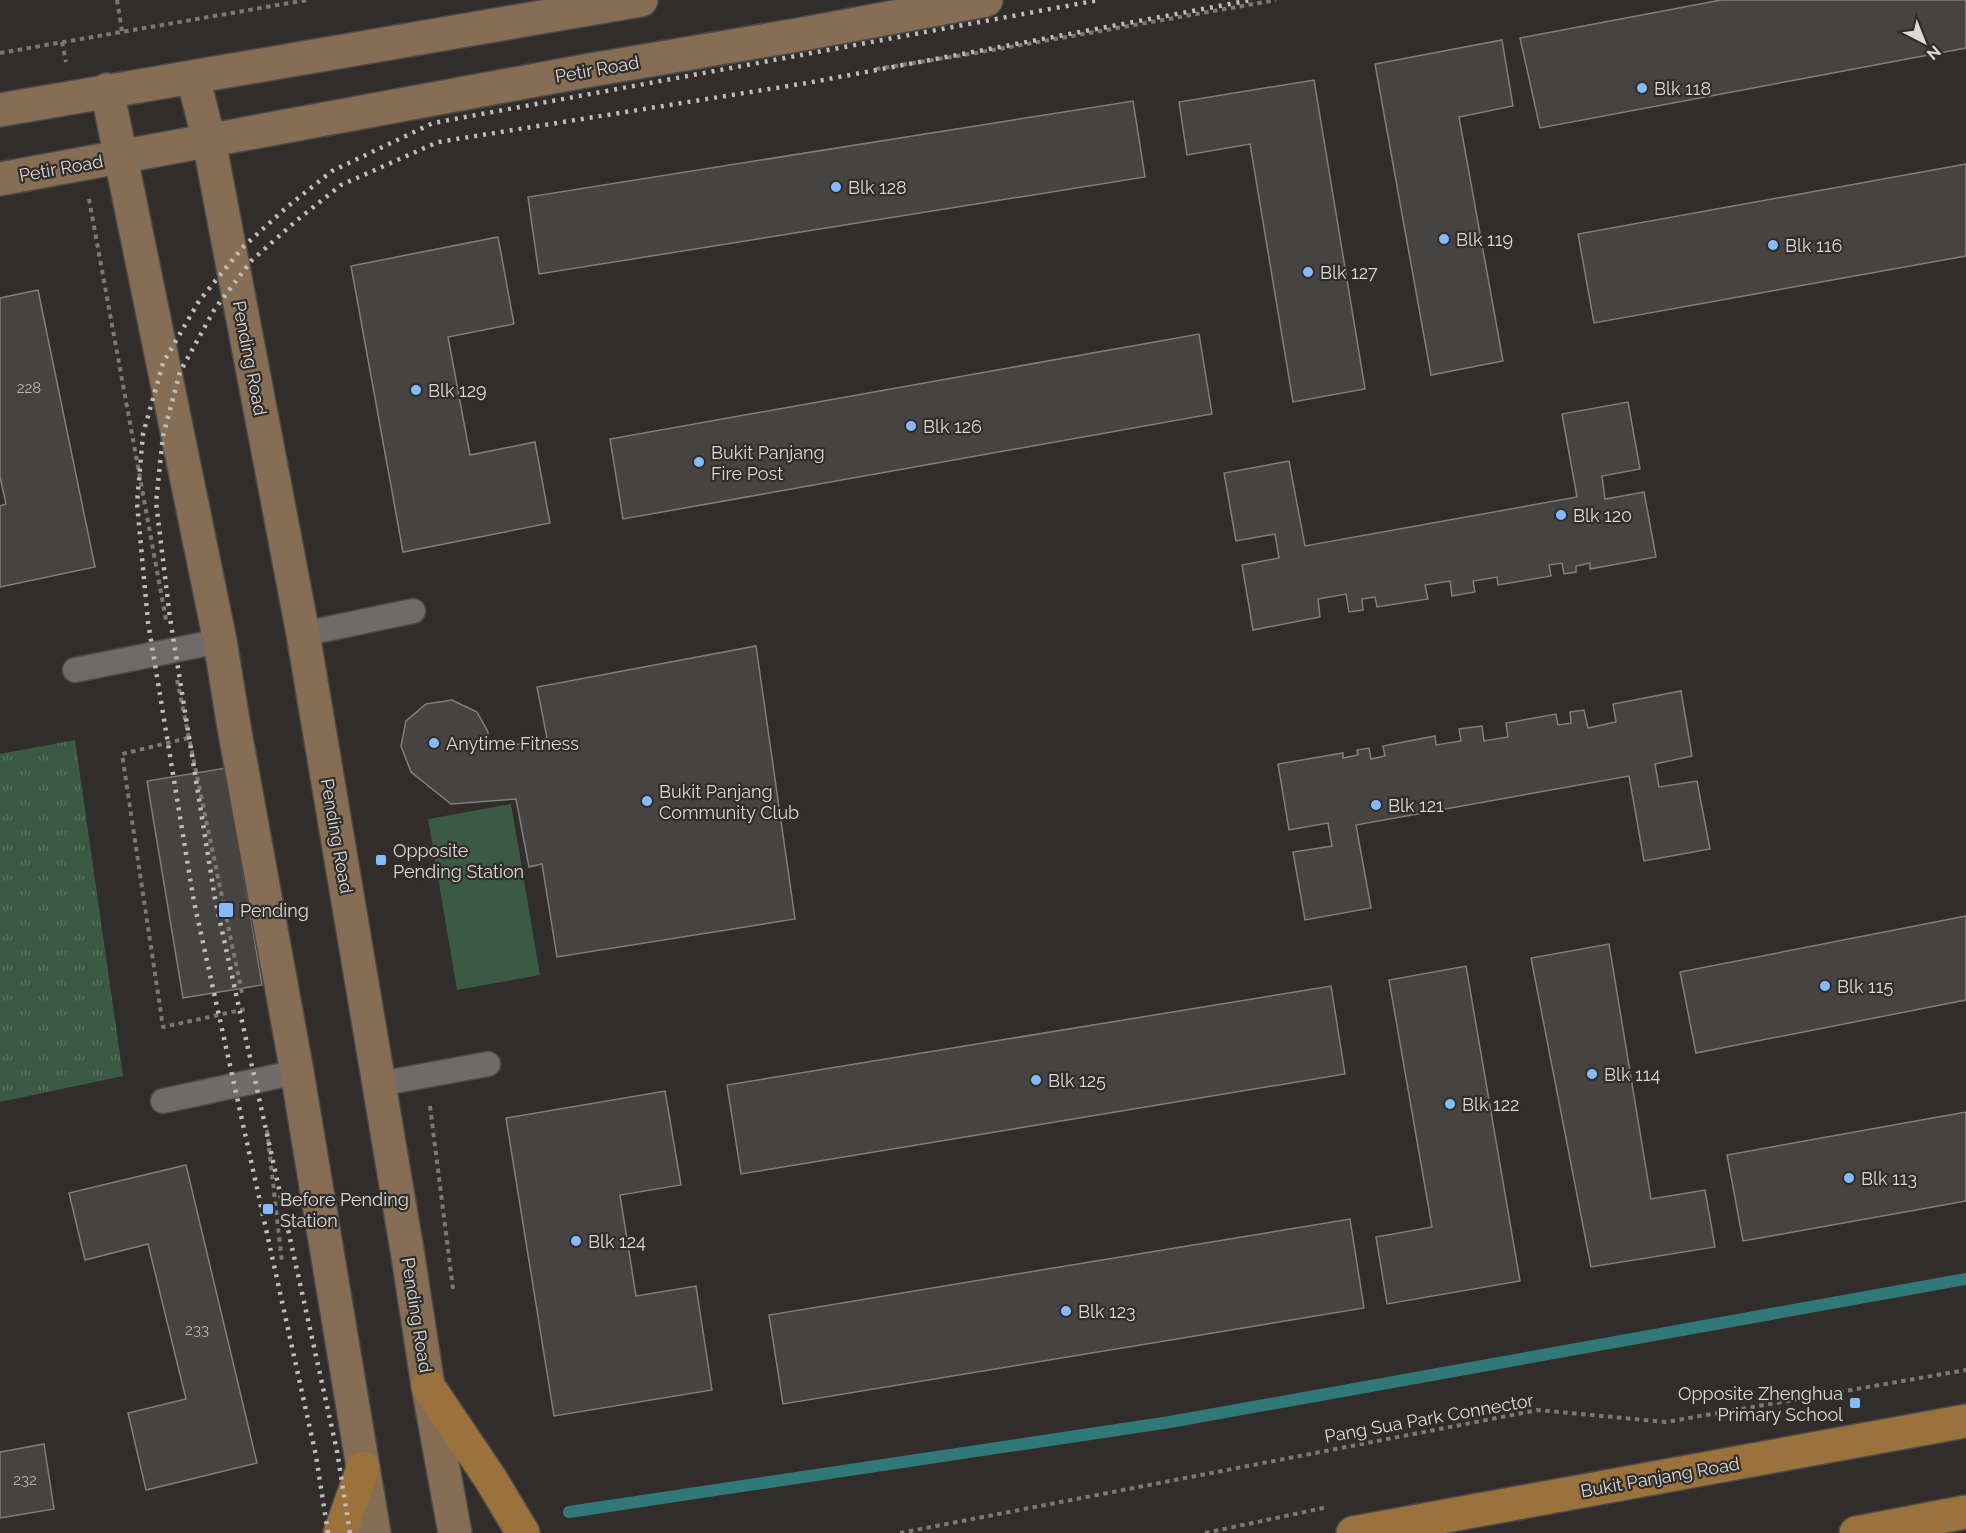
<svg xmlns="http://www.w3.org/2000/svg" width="1966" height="1533" viewBox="0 0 1966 1533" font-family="Raleway,sans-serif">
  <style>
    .grass { fill: url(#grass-tufts) }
    .garden { fill: #3a5a43 }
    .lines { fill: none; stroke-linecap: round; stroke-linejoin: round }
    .stream { stroke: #317979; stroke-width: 12 }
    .building { fill: #464442; stroke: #817f7c; stroke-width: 1.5 }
    .lane-casing { stroke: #4b4847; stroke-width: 27 }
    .secondary-casing { stroke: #4b4847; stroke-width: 36 }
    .primary-casing { stroke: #4b4847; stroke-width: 36 }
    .path { stroke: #7b7977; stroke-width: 4; stroke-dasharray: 4.5 4.5; stroke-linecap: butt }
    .lane { stroke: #6f6b6a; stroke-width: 24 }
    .secondary { stroke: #856e53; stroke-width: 33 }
    .primary { stroke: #9b713c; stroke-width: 33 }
    .rail { stroke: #bebdbc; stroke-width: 4.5; stroke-dasharray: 3 6; stroke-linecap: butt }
    .poi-dot { fill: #85bbfb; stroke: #302d2b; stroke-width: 2 }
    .labels { text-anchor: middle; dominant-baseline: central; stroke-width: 4.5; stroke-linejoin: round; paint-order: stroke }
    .number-label { font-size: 15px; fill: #b6b4b3 }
    .street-label { font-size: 18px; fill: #dbdad9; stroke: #302d2b }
    .poi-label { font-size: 18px; fill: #dbdad9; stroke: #302d2b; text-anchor: start }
  </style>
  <defs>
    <pattern id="grass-tufts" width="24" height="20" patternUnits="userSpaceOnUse" patternTransform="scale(1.5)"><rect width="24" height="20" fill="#3a5a43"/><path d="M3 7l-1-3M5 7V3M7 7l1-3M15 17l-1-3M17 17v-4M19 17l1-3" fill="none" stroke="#56715e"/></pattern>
  </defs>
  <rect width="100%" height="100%" fill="#302d2b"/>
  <path class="grass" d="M75,740L123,1076L0,1102V754Z"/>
  <path class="garden" d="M511,804L540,975L457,990L428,819Z"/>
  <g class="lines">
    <path class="stream" d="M569,1512L1170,1422L1966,1279"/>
  </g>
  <path class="building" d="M1721,0H1966V48L1540,128L1520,38Z
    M1502,40L1513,106L1459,117L1503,361L1431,375L1375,64Z
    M1314,80L1365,389L1293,402L1250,144L1187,155L1179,102Z
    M1133,101L1145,177L539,274L528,197Z
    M1966,164V256L1594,323L1578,234Z
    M498,237L514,324L448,337L470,455L535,442L550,523L403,552L351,266Z
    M38,290L95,567L0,587V506L6,504L0,477V298Z
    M1199,334L1212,414L623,519L610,439Z
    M1628,402L1640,469L1602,476L1605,499L1644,492L1656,557L1590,569V563L1576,566V572L1564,574L1562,563L1549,565L1551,576L1498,585L1497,577L1473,581L1475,592L1452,596L1450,581L1425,585L1428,599L1377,607L1375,597L1362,599L1363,610L1349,612L1346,594L1318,599L1320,617L1253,630L1242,565L1279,558L1275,534L1236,541L1224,473L1289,461L1305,546L1577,497L1562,414Z
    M756,646L795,919L557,957L542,864L529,867L516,799L451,804L411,772L401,746L406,721L426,704L452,700L477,712L488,732L485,751L547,738L537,687Z
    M1681,691L1692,756L1655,764L1659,787L1697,781L1710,849L1644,861L1629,776L1356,825L1371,908L1305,920L1293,852L1332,846L1328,823L1289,830L1278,764L1343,753V758L1358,755L1357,750L1369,748L1371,759L1385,756L1383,746L1435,736L1436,745L1461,741L1459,729L1482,726L1484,741L1508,737L1506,723L1556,714L1558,725L1571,723L1570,712L1584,710L1588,728L1616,722L1613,704Z
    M226,768L262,985L183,998L147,781Z
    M1966,916V1000L1696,1053L1680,972Z
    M1609,944L1651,1199L1705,1190L1715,1247L1591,1267L1531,958Z
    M1466,966L1520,1281L1387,1304L1376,1237L1432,1227L1389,980Z
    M1331,986L1345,1074L741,1174L727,1085Z
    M665,1091L681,1185L620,1195L636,1296L696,1286L712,1390L554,1416L506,1118Z
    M1966,1112V1201L1743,1241L1727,1155Z
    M186,1165L257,1463L146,1490L128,1413L186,1399L148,1244L85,1260L69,1193Z
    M1350,1219L1364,1308L783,1404L769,1315Z
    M44,1444L54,1509L0,1518V1452Z"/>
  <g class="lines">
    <defs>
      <path id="lane" d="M303,634L413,611
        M75,670L220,641
        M379,1084L488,1064
        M163,1101L297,1072"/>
      <path id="secondary" d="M193,77L209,141L303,634L408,1256L428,1386L455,1533
        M107,90L220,641L234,727L297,1072L374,1533
        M0,110L641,0
        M0,179L585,71L803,34L986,0"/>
      <path id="primary" d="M428,1386L490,1478L523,1533
        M340,1533L363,1468
        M1353,1533L1966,1421
        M1856,1533L1966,1512"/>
    </defs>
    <use href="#lane" class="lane-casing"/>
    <use href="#secondary" class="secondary-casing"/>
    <use href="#primary" class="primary-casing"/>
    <path class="path" d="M117,0L122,31
      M62,42L66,62
      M0,53L307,0
      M876,69L976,53L1276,0
      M89,199L166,620
      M177,680L242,993
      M188,738L122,754L163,1027L246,1009
      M430,1106L453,1289
      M267,1130L282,1262
      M900,1533L1538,1410L1666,1422L1966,1370
      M1205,1533L1328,1507"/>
    <use href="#lane" class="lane"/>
    <use href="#secondary" class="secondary"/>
    <use href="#primary" class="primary"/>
    <path class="rail" d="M328,1533L316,1456L194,902L148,622L137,503L143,434L163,363L199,301L243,247L287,207L332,171L433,123L1099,0
      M350,1533L337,1451L215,899L170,618L156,502L163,436L180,372L214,310L251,261L296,221L341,185L438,142L807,83L1251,0"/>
  </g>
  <g class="poi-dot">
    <circle cx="1642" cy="88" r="6"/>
    <circle cx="836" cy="187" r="6"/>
    <circle cx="1444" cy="239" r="6"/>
    <circle cx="1773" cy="245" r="6"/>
    <circle cx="1308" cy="272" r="6"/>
    <circle cx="416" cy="390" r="6"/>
    <circle cx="911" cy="426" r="6"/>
    <circle cx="699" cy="462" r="6"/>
    <circle cx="1561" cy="515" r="6"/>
    <circle cx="434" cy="743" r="6"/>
    <circle cx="647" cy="801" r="6"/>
    <circle cx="1376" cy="805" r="6"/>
    <rect x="375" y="854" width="12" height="12" rx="3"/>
    <rect x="218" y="902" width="16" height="16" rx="3"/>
    <circle cx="1825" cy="986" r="6"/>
    <circle cx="1592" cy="1074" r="6"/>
    <circle cx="1036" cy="1080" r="6"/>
    <circle cx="1450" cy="1104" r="6"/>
    <circle cx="1849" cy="1178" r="6"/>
    <rect x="262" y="1203" width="12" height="12" rx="3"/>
    <circle cx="576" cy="1241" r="6"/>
    <circle cx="1066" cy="1311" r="6"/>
    <rect x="1849" y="1397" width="12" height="12" rx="3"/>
  </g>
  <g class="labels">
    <g class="number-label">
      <text x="29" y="388">228</text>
      <text x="197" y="1330">233</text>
      <text x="25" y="1480">232</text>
    </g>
    <g class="street-label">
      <text transform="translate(597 69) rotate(-10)">Petir Road</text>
      <text transform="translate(61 168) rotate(-10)">Petir Road</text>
      <text transform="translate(250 358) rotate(79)">Pending Road</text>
      <text transform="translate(337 836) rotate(80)">Pending Road</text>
      <text transform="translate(417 1315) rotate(81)">Pending Road</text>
      <text transform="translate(1429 1418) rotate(-10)">Pang Sua Park Connector</text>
      <text transform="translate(1660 1477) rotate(-10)">Bukit Panjang Road</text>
    </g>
    <g class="poi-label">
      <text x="1654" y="88">Blk 118</text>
      <text x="848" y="187">Blk 128</text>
      <text x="1456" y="239">Blk 119</text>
      <text x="1785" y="245">Blk 116</text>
      <text x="1320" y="272">Blk 127</text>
      <text x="428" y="390">Blk 129</text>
      <text x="923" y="426">Blk 126</text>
      <text x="711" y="452">Bukit Panjang<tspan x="711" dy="21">Fire Post</tspan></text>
      <text x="1573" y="515">Blk 120</text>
      <text x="446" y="743">Anytime Fitness</text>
      <text x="659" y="791">Bukit Panjang<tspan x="659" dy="21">Community Club</tspan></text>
      <text x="1388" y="805">Blk 121</text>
      <text x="393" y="850">Opposite<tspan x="393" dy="21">Pending Station</tspan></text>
      <text x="240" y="910">Pending</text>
      <text x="1837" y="986">Blk 115</text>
      <text x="1604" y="1074">Blk 114</text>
      <text x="1048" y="1080">Blk 125</text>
      <text x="1462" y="1104">Blk 122</text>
      <text x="1861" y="1178">Blk 113</text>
      <text x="280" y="1199">Before Pending<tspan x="280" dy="21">Station</tspan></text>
      <text x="588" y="1241">Blk 124</text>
      <text x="1078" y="1311">Blk 123</text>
      <text x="1843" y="1393" text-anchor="end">Opposite Zhenghua<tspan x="1843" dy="21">Primary School</tspan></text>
    </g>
  </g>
  <g transform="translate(1924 42) rotate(138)" stroke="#302d2b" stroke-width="4.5" paint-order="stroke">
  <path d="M0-4.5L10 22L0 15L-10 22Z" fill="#dbdad9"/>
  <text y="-9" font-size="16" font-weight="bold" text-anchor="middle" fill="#dbdad9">N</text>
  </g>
</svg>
